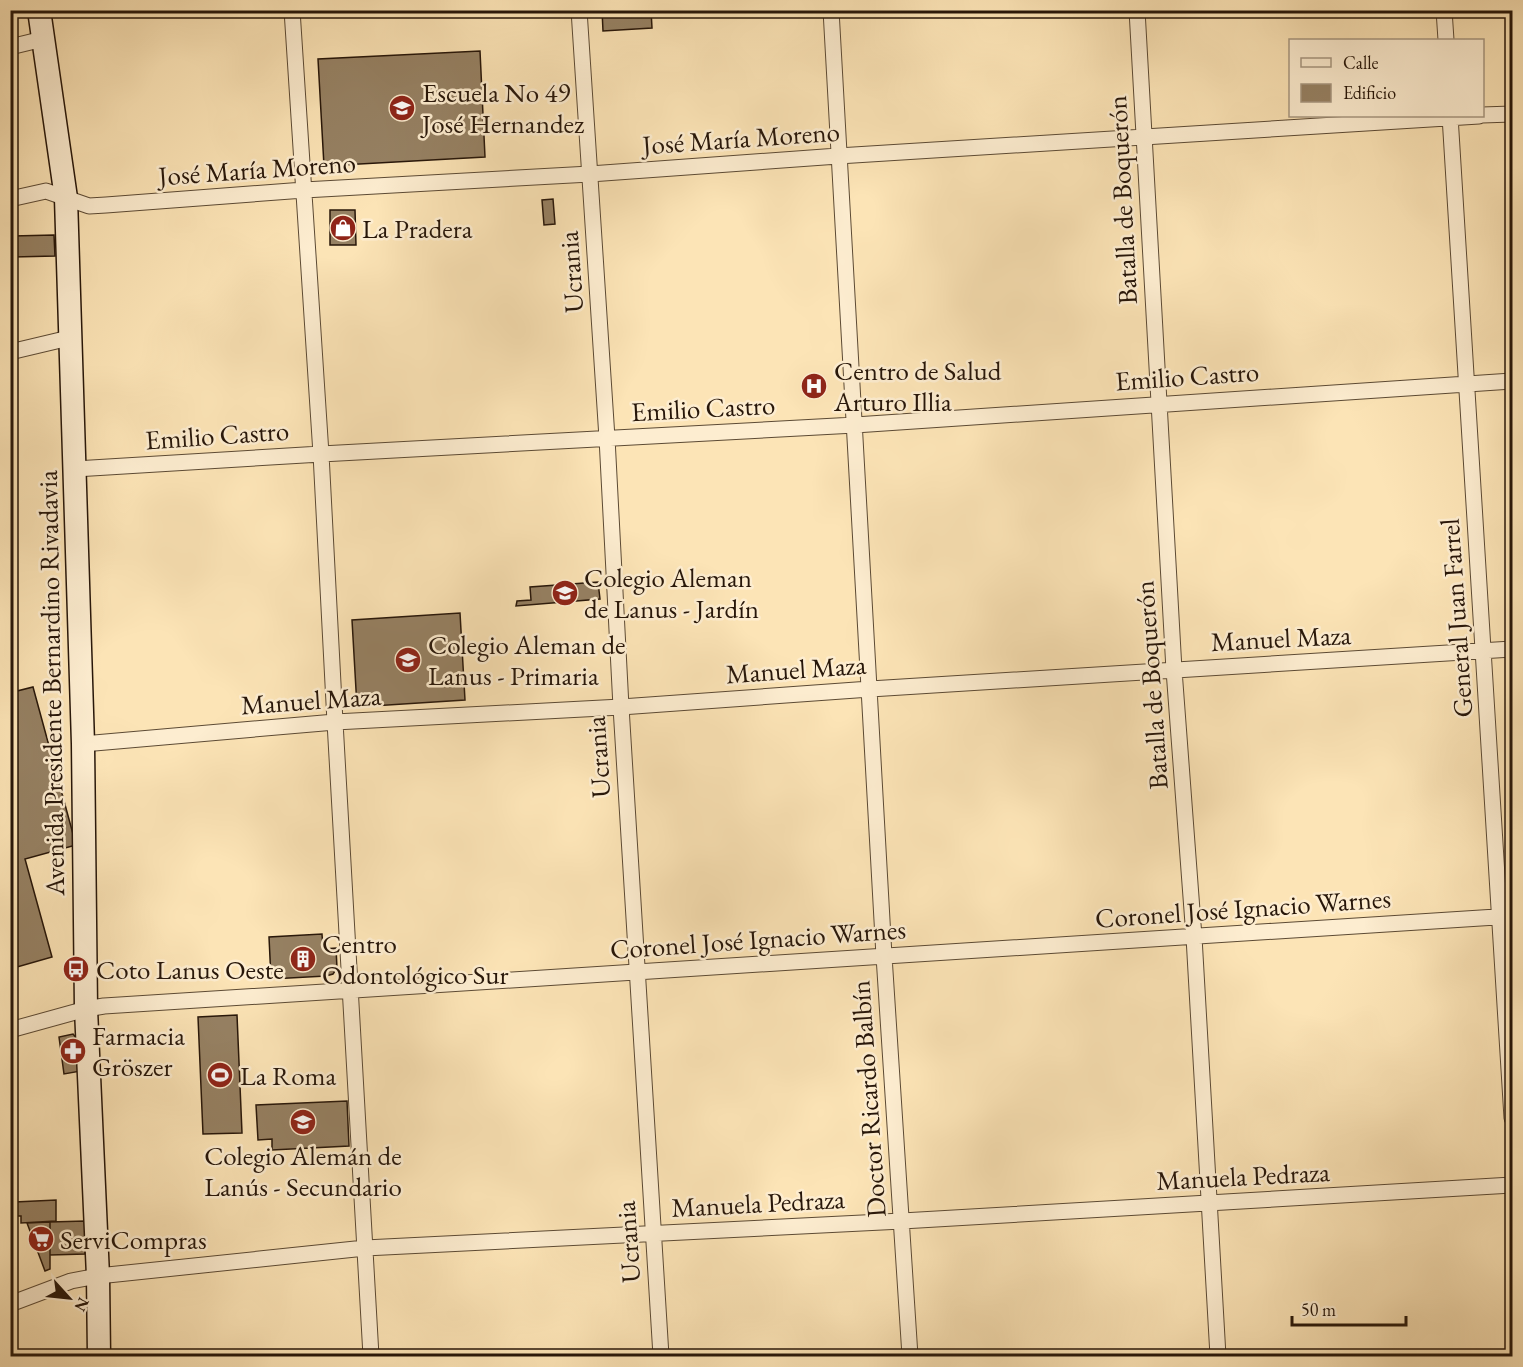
<svg xmlns="http://www.w3.org/2000/svg" width="1523" height="1367" viewBox="0 0 1523 1367" font-family="'EB Garamond',serif">
  <style>
    .building { fill: #968163; stroke: #271609; stroke-width: 1.5 }
    .lines { fill: none; stroke-linecap: round; stroke-linejoin: round }
    .street-casing { stroke: #5c4a34; stroke-width: 17 }
    .secondary-casing { stroke: #271609; stroke-width: 25 }
    .street { stroke: #fdedd0; stroke-width: 15 }
    .secondary { stroke: #fdedd0; stroke-width: 22 }
    .labels { text-anchor: middle; dominant-baseline: central; stroke-width: 5; stroke-linejoin: round; paint-order: stroke }
    .poi-label { font-size: 27px; fill: #271609; stroke: #fdedd0; text-anchor: start }
    .street-label { font-size: 27px; fill: #271609; stroke: #fdedd0 }
  </style>
  <rect width="100%" height="100%" fill="#fce4b6"/>
  <filter id="stains"><feTurbulence type="fractalNoise" baseFrequency=".00333" numOctaves="4"/><feColorMatrix values="0 0 0 0 .2 0 0 0 0 .09 0 0 0 0 .02 0 0 0 .5 -.17"/></filter>
  <radialGradient id="worn" r=".72"><stop offset=".6" stop-color="#630" stop-opacity="0"/><stop offset="1" stop-color="#630" stop-opacity=".3"/></radialGradient>
  <path class="building" d="M602,10H651L652,28L603,31Z
    M480,51L485,157L324,166L318,59Z
    M553,199L555,224L544,225L542,200Z
    M330,210H355L356,245H330Z
    M54,235L55,256L13,257V236Z
    M598,582L600,599L516,606L517,601L531,600L530,587Z
    M460,613L465,700L357,707L352,620Z
    M10,684L13,692L33,687L76,845L25,859L52,957L10,969Z
    M322,934L323,949L336,948L337,968L333,974L326,976L271,979L269,937Z
    M237,1015L242,1133L203,1134L198,1017Z
    M73,1034L79,1041L81,1071L64,1074L59,1037Z
    M347,1101L349,1146L272,1150V1139L258,1140L256,1105Z
    M56,1200V1221L21,1223V1216H16L15,1202Z
    M85,1221V1254L50,1255V1222Z
    M50,1222V1269L45,1271L27,1223Z"/>
  <g class="lines">
    <defs>
      <path id="street" d="M292,10L321,454L335,722L371,1356
        M579,10L607,438L621,707L661,1356
        M831,10L884,956L910,1356
        M1137,10L1174,670L1194,937L1218,1356
        M1444,10L1446,40
        M10,47L43,39
        M1482,115L1512,114
        M1450,116L1512,1118
        M10,199L46,191L89,206L106,205L304,190L590,174L838,156L1479,116
        M10,352L69,338
        M75,469L321,454L855,425L1512,381
        M83,744L335,722L621,707L870,689L1512,649
        M10,1030L86,1009L104,1006L1512,916
        M10,1304L71,1281L98,1276L365,1248L902,1221L1512,1185"/>
      <path id="secondary" d="M39,10L66,198L83,744L86,1009L98,1276L99,1356"/>
    </defs>
    <use href="#street" class="street-casing"/>
    <use href="#secondary" class="secondary-casing"/>
    <use href="#street" class="street"/>
    <use href="#secondary" class="secondary"/>
  </g>
  <defs>
    <symbol id="school-disc" viewBox="-11 -11 22 22"><circle r="9.5" fill="#8f2418" stroke="#fdedd0"/><path d="M0-5L7-2L0 1L-7-2ZM-4 1L0 2.5L4 1V4Q0 6-4 4Z" fill="#fff"/></symbol>
    <symbol id="shop-disc" viewBox="-11 -11 22 22"><circle r="9.5" fill="#8f2418" stroke="#fdedd0"/><path d="M-5-2.5h2.3a2.7 3.5 0 0 1 5.4 0H5L5.5 6h-11ZM-1.5-2.5h3a1.5 2.3 0 0 0-3 0Z" fill="#fff"/></symbol>
    <symbol id="hospital-disc" viewBox="-11 -11 22 22"><circle r="9.5" fill="#8f2418" stroke="#fdedd0"/><path d="M-5-5h3v3.5h4V-5h3V5h-3V1.5h-4V5h-3Z" fill="#fff"/></symbol>
    <symbol id="building-disc" viewBox="-11 -11 22 22"><circle r="9.5" fill="#8f2418" stroke="#fdedd0"/><path d="M-4-6H4V6H1V3H-1V6H-4ZM-2.5-4.3h1.7v1.8h-1.7ZM.8-4.3h1.7v1.8H.8ZM-2.5-1h1.7V.8h-1.7ZM.8-1h1.7V.8H.8Z" fill="#fff"/></symbol>
    <symbol id="bus-disc" viewBox="-11 -11 22 22"><circle r="9.5" fill="#8f2418" stroke="#fdedd0"/><path d="M-5-6H5V4H4V6H2V4H-2V6H-4V4H-5ZM-3.5-4V0h7V-4ZM-3.5 1.2v1.5H-2V1.2ZM2 1.2v1.5H3.5V1.2Z" fill="#fff"/></symbol>
    <symbol id="pharmacy-disc" viewBox="-11 -11 22 22"><circle r="9.5" fill="#8f2418" stroke="#fdedd0"/><path d="M-2-6h4v4h4v4h-4v4h-4v-4h-4v-4h4Z" fill="#fff"/></symbol>
    <symbol id="stadium-disc" viewBox="-11 -11 22 22"><circle r="9.5" fill="#8f2418" stroke="#fdedd0"/><path d="M0-5a6.5 5 0 1 0 0 10a6.5 5 0 1 0 0-10ZM-3.5-1.8h7v3.6h-7Z" fill="#fff"/></symbol>
    <symbol id="supermarket-disc" viewBox="-11 -11 22 22"><circle r="9.5" fill="#8f2418" stroke="#fdedd0"/><path d="M-6-5.5h2.5l.6 2H6L4.5 2H-2.5L-4.4-4H-6ZM-1.5 3.2a1.3 1.3 0 1 0 .1 0ZM3 3.2a1.3 1.3 0 1 0 .1 0Z" fill="#fff"/></symbol>
  </defs>
  <g fill-rule="evenodd">
    <use href="#school-disc" x="387" y="93" width="30" height="30"/>
    <use href="#shop-disc" x="328" y="213" width="30" height="30"/>
    <use href="#hospital-disc" x="799" y="371" width="30" height="30"/>
    <use href="#school-disc" x="550" y="578" width="30" height="30"/>
    <use href="#school-disc" x="393" y="645" width="30" height="30"/>
    <use href="#building-disc" x="288" y="944" width="30" height="30"/>
    <use href="#bus-disc" x="61" y="954" width="30" height="30"/>
    <use href="#pharmacy-disc" x="58" y="1036" width="30" height="30"/>
    <use href="#stadium-disc" x="205" y="1060" width="30" height="30"/>
    <use href="#school-disc" x="288" y="1107" width="30" height="30"/>
    <use href="#supermarket-disc" x="26" y="1224" width="30" height="30"/>
  </g>
  <g class="labels">
    <g class="poi-label">
      <text x="422" y="92">Escuela No 49<tspan x="422" dy="31">José Hernandez</tspan></text>
      <text x="362" y="228">La Pradera</text>
      <text x="834" y="370">Centro de Salud<tspan x="834" dy="31">Arturo Illia</tspan></text>
      <text x="584" y="577">Colegio Aleman<tspan x="584" dy="31">de Lanus - Jardín</tspan></text>
      <text x="428" y="644">Colegio Aleman de<tspan x="428" dy="31">Lanus - Primaria</tspan></text>
      <text x="322" y="943">Centro<tspan x="322" dy="31">Odontológico Sur</tspan></text>
      <text x="96" y="969">Coto Lanus Oeste</text>
      <text x="92" y="1035">Farmacia<tspan x="92" dy="31">Gröszer</tspan></text>
      <text x="240" y="1075">La Roma</text>
      <text x="303" y="1155" text-anchor="middle">Colegio Alemán de<tspan x="303" dy="31">Lanús - Secundario</tspan></text>
      <text x="60" y="1239">ServiCompras</text>
    </g>
    <g class="street-label">
      <text transform="translate(741 138) rotate(-4)">José María Moreno</text>
      <text transform="translate(257 169) rotate(-4)">José María Moreno</text>
      <text transform="translate(1122 200) rotate(-93)">Batalla de Boquerón</text>
      <text transform="translate(571 272) rotate(-94)">Ucrania</text>
      <text transform="translate(1187 376) rotate(-4)">Emilio Castro</text>
      <text transform="translate(703 408) rotate(-3)">Emilio Castro</text>
      <text transform="translate(217 435) rotate(-4)">Emilio Castro</text>
      <text transform="translate(1456 618) rotate(-94)">General Juan Farrel</text>
      <text transform="translate(1281 638) rotate(-3)">Manuel Maza</text>
      <text transform="translate(796 669) rotate(-4)">Manuel Maza</text>
      <text transform="translate(51 683) rotate(-91)">Avenida Presidente Bernardino Rivadavia</text>
      <text transform="translate(1151 685) rotate(-94)">Batalla de Boquerón</text>
      <text transform="translate(311 700) rotate(-4)">Manuel Maza</text>
      <text transform="translate(598 757) rotate(-94)">Ucrania</text>
      <text transform="translate(1243 908) rotate(-4)">Coronel José Ignacio Warnes</text>
      <text transform="translate(758 939) rotate(-4)">Coronel José Ignacio Warnes</text>
      <text transform="translate(868 1099) rotate(-94)">Doctor Ricardo Balbín</text>
      <text transform="translate(1243 1176) rotate(-3)">Manuela Pedraza</text>
      <text transform="translate(758 1203) rotate(-3)">Manuela Pedraza</text>
      <text transform="translate(628 1242) rotate(-94)">Ucrania</text>
    </g>
  </g>
  <rect width="1523" height="1367" fill="none" stroke="#fce4b6" stroke-width="36"/>
  <rect x="12" y="12" width="1499" height="1343" fill="none" stroke="#271609" stroke-width="3"/>
  <rect x="18" y="18" width="1487" height="1331" fill="none" stroke="#271609" stroke-width="1.5"/>
  <rect x="1289" y="39" width="195" height="78" fill="#fdedd0" stroke="#a79780" stroke-width="1.5"/>
  <rect x="1301" y="58" width="30" height="9" fill="#fdedd0" stroke="#a79780" stroke-width="1.5"/>
  <text x="1343" y="69" font-size="18" fill="#271609">Calle</text>
  <rect x="1301" y="84" width="30" height="18" fill="#968163" stroke="#a79780" stroke-width="1.5"/>
  <text x="1343" y="99" font-size="18" fill="#271609">Edificio</text>
  <g transform="translate(69 1298) rotate(117)" stroke="#fdedd0" stroke-width="4.5" paint-order="stroke">
  <path d="M0-4.5L10 22L0 15L-10 22Z" fill="#271609"/>
  <text y="-9" font-size="16" font-weight="bold" text-anchor="middle" fill="#271609">N</text>
  </g>
  <path d="M1292 1316v9h114v-9" fill="none" stroke="#271609" stroke-width="3"/>
  <text x="1301" y="1316" font-size="18" fill="#271609" stroke="#fdedd0" stroke-width="4.5" paint-order="stroke">50 m</text>
  <rect width="100%" height="100%" filter="url(#stains)"/>
  <rect width="100%" height="100%" fill="url(#worn)"/>
</svg>
